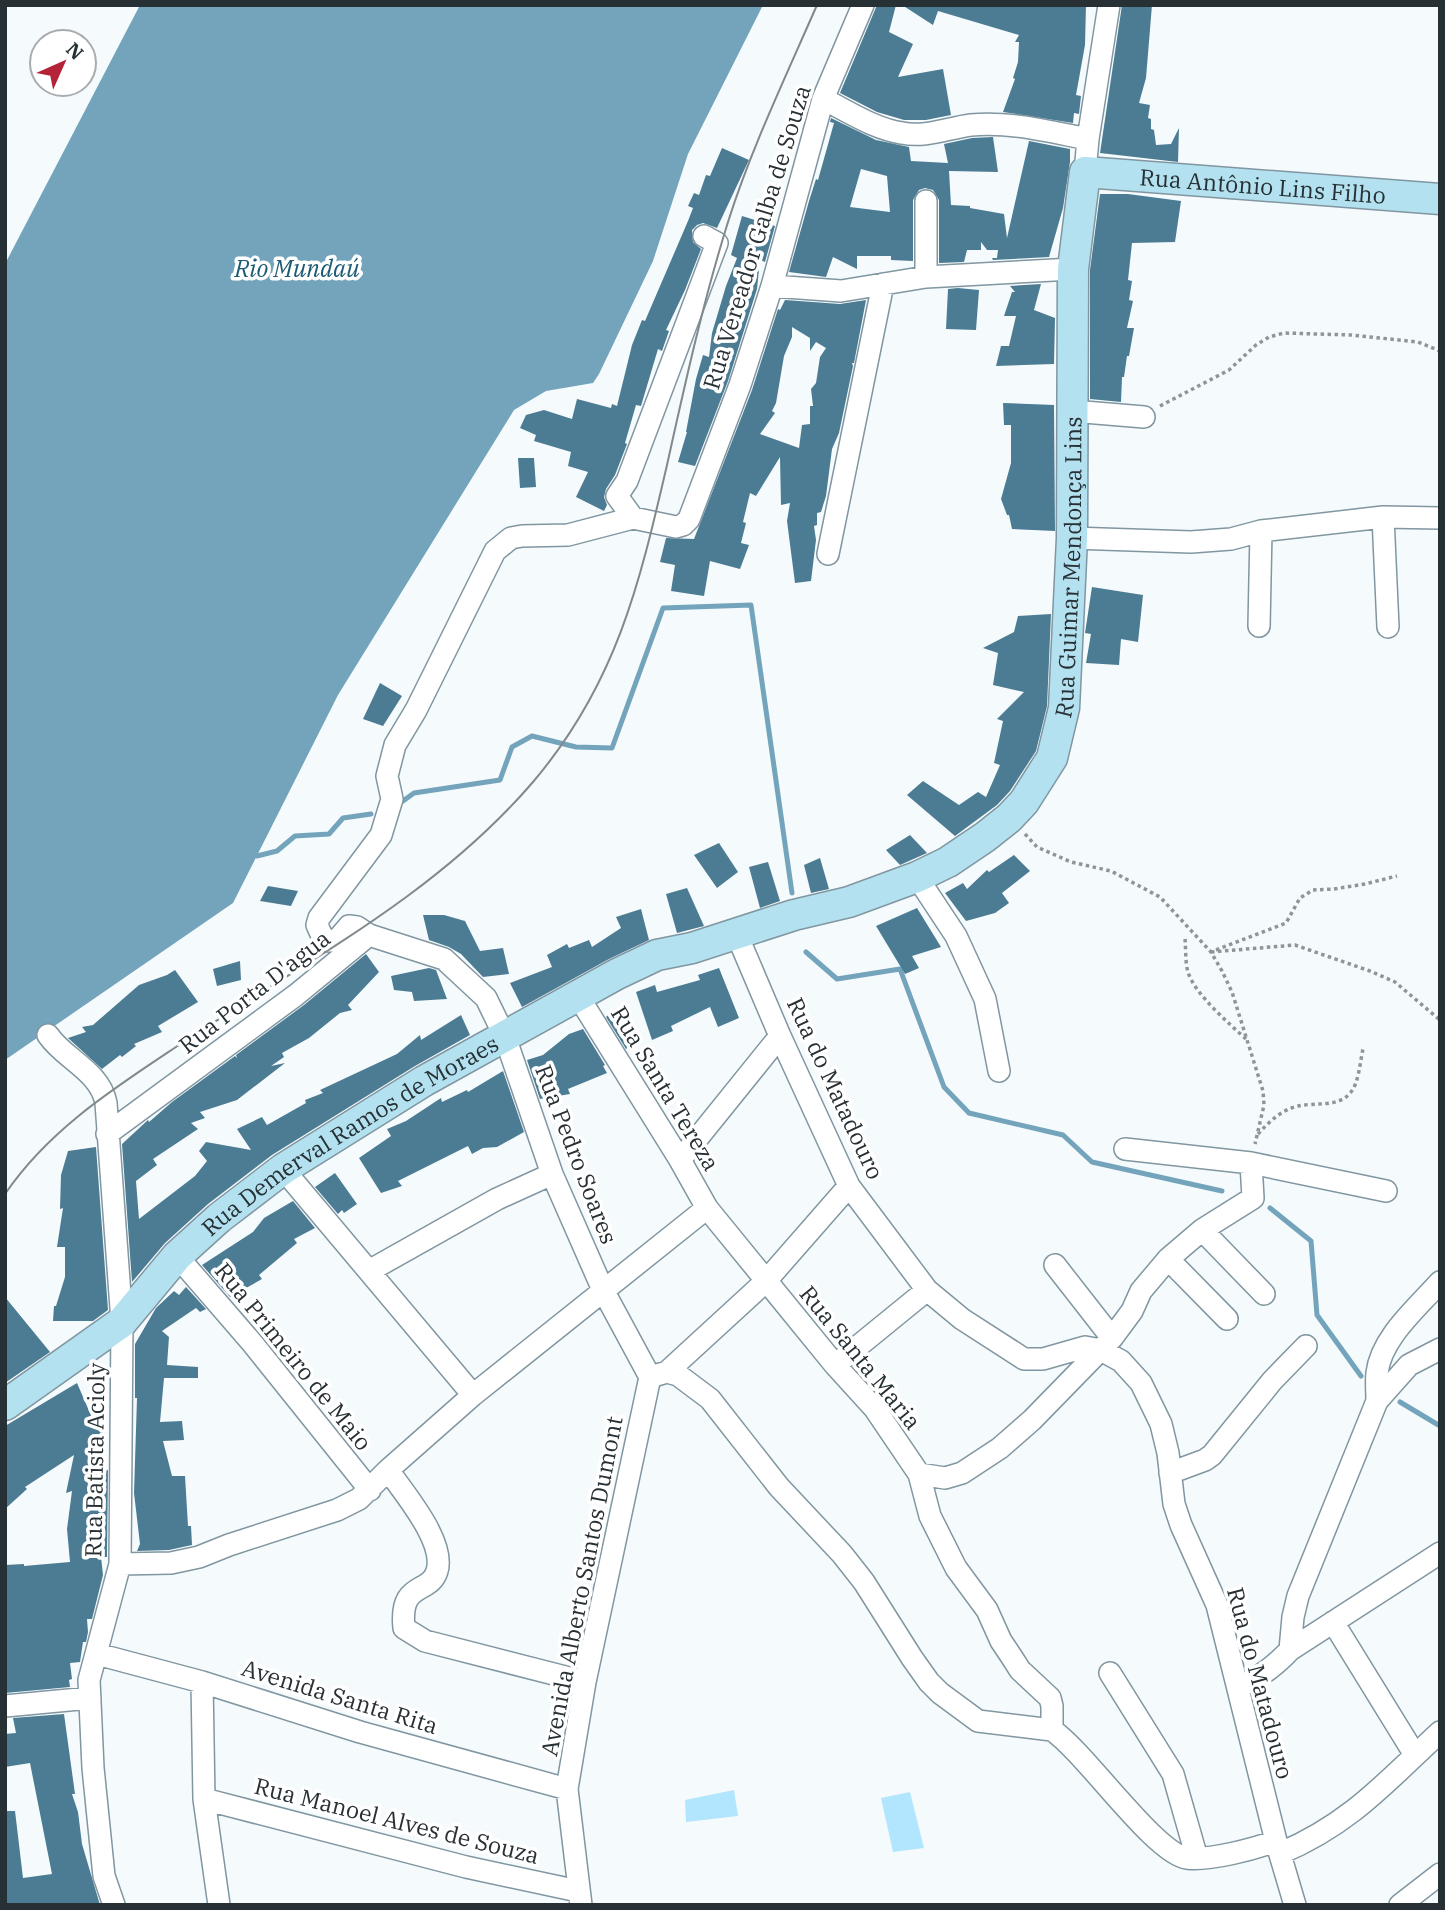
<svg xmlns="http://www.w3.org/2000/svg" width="1445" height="1910" viewBox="0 0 1445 1910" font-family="'IBM Plex Serif',serif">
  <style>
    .green { fill: #b2e5fe }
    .water { fill: #73a4bc }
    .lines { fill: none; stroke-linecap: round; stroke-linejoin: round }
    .stream { stroke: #73a4bc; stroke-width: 5 }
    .building { fill: #4c7c93; fill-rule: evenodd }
    .street-casing { stroke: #8096a1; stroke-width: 24 }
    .secondary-casing { stroke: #8096a1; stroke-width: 33 }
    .path { stroke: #8e9598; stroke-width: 3.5; stroke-dasharray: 3.5 3.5; stroke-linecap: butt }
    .street { stroke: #fff; stroke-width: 21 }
    .secondary { stroke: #b3e1f0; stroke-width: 30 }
    .tram { stroke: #81898c; stroke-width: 2 }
    .labels { text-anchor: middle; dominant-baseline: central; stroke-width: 7; stroke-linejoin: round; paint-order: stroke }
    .street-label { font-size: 23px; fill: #273034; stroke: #fff }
    .water-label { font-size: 24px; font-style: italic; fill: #1d5b75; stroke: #fff }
  </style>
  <rect width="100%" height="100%" fill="#f5fafc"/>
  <path class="green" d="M734,1790L738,1816L686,1822L685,1800Z
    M910,1792L924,1848L893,1852L881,1798Z"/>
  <path class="water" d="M140,5H763L688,154L653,261L599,374L593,383L546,391L514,410L338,695L233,903L5,1060V264Z"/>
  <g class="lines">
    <path class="stream" d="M403,801L414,793L500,780L512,747L532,736L576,747L612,748L663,608L751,605L792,893
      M257,856L277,851L295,836L329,834L343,818L371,814
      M806,952L837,979L900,969L944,1087L969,1113L1063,1135L1092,1162L1222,1191
      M1270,1208L1311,1241L1317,1315L1361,1376
      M1400,1402L1440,1426"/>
  </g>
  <path class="building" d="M877,5H896L889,32L913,44L898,77L943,69L951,115L926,120H904L877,112L840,93Z
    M902,5H1086L1085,45L1076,95L1081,96L1079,114L1074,113L1073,123L1003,112L1015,79L1013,78L1018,62L1019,42H1015L1019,35L938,11L933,25Z
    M1122,5H1152L1146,78L1139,103L1150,105L1148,118L1151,119V129L1154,130L1156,145L1171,144L1179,128L1178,162L1100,153Z
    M831,118L876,140L909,147L911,161L948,163L944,144L972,138L993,137L998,172L949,171L951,205L970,206V208L1004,214L1007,238L1029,141L1070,149V162L1063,208L1049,257L993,260L992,258H997L998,250H987L981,242V250H967L964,262L939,263V200L933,190L925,188L919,190L913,200V261L891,260V256H857V269L833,257L826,277L789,272L809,201L816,179L818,180L834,123L830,122ZM861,169L887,176L890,212L850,207Z
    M722,148L749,160L717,228L703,223L697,225L692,230L693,242L701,249L685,290L666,330L669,331L662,351L658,349L641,406L636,405L625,443L627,444L615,475L606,489L604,497L607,505L604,511L576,497L588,472L568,466L571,452L534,441L536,435L520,428L526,415L544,410L572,419L577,399L611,408L612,404L617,406L632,345L642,320L645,321L688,221L693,208L688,206L694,193L699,195L706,175L710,176Z
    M1100,194H1128L1181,201L1175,242L1132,243L1128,280L1132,281L1129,300L1133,301L1127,328H1134L1129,356H1127L1124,377H1122L1121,402L1090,399V270Z
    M742,216L775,226L765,262L760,260L757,289L728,381L695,466L678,462L687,432H686L696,379L703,355L709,357L712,333L726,286L737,258L731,255Z
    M1041,284L1034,310L1055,318L1054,364L996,366L1001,346H1009L1016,316H1004L1012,292H1015L1010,286Z
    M958,288L979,290L976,330L946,329L948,289Z
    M785,300L840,304L866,300L854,363H852L853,366L839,433L832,449L826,496L821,512L817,513V525L814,526L816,540L811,581L795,583L787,521L790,503L781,505L780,457L756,496L750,493L743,522L746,523L741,543L749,545L740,569L710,561L704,596L671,591L675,565L660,562L666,538L694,539L752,390L778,309L780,310ZM792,327L810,338V351L816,342L826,348L820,357L816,383L811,389L813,406H810V424L802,425L799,448L760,434L775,413L772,411L776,403L784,356L792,337Z
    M1003,403L1054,405L1055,531L1012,529L1009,515H1007L1001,499L1011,463V425H1004Z
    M518,458H534L536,487L520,488Z
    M1092,587L1143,595L1138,642L1121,639L1119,665L1086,663L1091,634L1085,633Z
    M1051,614L1047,706L1036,751L1010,791L997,805L955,836L907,795L923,781L959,805L978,792L986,797L1000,765L994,763L1003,721L997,719L1024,692L993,685L998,653L983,648L1014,632L1018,616Z
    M380,683L402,696L383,726L363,719Z
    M910,835L927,853L900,865L886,850Z
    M719,843L738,872L717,888L694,855Z
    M1014,855L1030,871L1002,893L1009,903L995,913L966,921L945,893L963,883L967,889L987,870L989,872Z
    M820,858L829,889L811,893L804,865Z
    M768,862L780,901L760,908L749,867Z
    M268,886L298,891L291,906L260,901Z
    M687,888L704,926L677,933L666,894Z
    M917,908L941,947L912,956L919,968L905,974L876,926Z
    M641,909L649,940L609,959L522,1007L510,983L552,967L547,955L567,944L569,948L589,940L592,947L621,928L616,917Z
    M423,915H444L465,921L480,951L503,948L509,974L483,977L461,954L449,947L429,940Z
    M366,954L379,972L348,1005L352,1010L340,1013L309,1038L282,1053L284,1057L271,1066L285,1063L237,1100L200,1112L205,1118L191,1123L198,1129L153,1159L157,1165L136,1181L139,1219L195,1176L207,1161L199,1151L206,1142L251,1150L237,1129L262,1117L267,1125L306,1103L305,1100L323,1093L320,1090L397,1054L420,1035L421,1040L461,1015L470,1035L415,1066L272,1155L208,1204L165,1243L132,1282L122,1144L148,1120L149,1122L172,1102L235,1056L237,1058L236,1055L304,1005Z
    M240,961L241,980L217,986L213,969Z
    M429,968L436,970L447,999L414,1001L412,992L394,990L391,976Z
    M719,968L739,1018L718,1027L710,1007L671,1026L673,1031L652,1040L636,992L655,985L657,992L700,980L698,975Z
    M175,970L198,1002L158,1026L162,1032L134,1044L136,1046L122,1057L120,1055L102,1069L68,1038L86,1032L82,1027L93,1025L139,985L167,975Z
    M614,1010L635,1042L626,1049L606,1017Z
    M583,1029L605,1065L603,1066L607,1073L568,1089L570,1094L540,1099L527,1060L543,1055L569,1034Z
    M503,1071L524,1132L497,1147L483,1148L472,1154L468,1146L398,1181L402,1186L381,1193L359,1158L391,1136L387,1129L406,1121L441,1098L442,1102L467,1090L468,1092Z
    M96,1147L108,1310L93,1321H53L54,1306H56L65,1277V1247H57L63,1208L60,1209L61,1175L68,1151Z
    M335,1173L357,1204L344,1213L342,1210L338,1214L315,1187Z
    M293,1201L315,1228L294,1239L297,1243L259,1275L262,1279L230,1297L202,1265L253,1232L264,1218Z
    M186,1287L206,1309L200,1312L196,1308L162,1331L169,1337L167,1365L198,1367V1378H164L160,1422L182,1421L184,1440L163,1441L172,1476H185L188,1526H191L192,1545L169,1550L137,1551L140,1544L134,1493L137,1398H135V1344L156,1308L174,1291L179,1295Z
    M5,1297L50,1352L5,1383Z
    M77,1383L93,1420L106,1419L104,1448H105V1471L108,1470L107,1555V1557H101L103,1575L92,1619H87L88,1632L86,1642H83L80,1662L70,1663L72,1679L69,1680L70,1687L5,1693V1565L24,1564V1566L70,1562L67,1529L72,1491L66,1493L74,1455L25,1487L27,1489L5,1509V1426Z
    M64,1714L75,1794H72L78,1812L82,1844L100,1905H5V1811H15L23,1878L52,1874L30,1763L5,1767V1734L16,1733L13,1718Z"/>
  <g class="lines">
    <defs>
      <path id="street" d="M823,99C848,111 874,129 902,133C925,138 948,128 971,125C1009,121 1051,132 1088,139
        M1085,172L1088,139L1109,5
        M926,201V277
        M772,286L841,291L926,277L1073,269
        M1072,411L1144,417
        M1383,517L1388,627
        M633,518L617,496L627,481L717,243L704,236
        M1072,538L1191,542L1231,539L1261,531L1383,517L1440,518
        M828,554L883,284
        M1259,626L1261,531
        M917,877L956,936L985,999L999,1071
        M369,935L357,927L349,926L337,940L329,941L322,936L317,925L319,918L381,835L392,799L387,776L395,745L416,710L495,551L511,538L522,536L568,535L633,518L676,527L683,525L689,519L740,385L772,286L823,99L863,5
        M737,935L780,1036L849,1186L927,1290L962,1319L1024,1359H1043L1085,1347L1101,1350L1121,1361L1141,1383L1161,1424L1168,1453L1174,1504L1181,1525L1217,1605L1276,1841L1295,1905
        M578,996L680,1160L707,1208L835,1365L875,1409L919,1474L930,1516L956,1568L987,1610L1001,1641L1013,1659L1020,1670L1050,1698L1052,1706V1730C1085,1752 1155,1854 1187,1858C1209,1861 1254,1849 1276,1841
        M48,1035C64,1059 100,1071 106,1103L122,1322L120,1564L89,1680L93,1768L104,1876L114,1905
        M107,1134L296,995L369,935L444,959L486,998L505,1037L552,1174L603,1290L650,1377L585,1682L567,1789L581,1905
        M1125,1149L1251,1163L1386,1191
        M680,1160L780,1036
        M283,1169L473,1395
        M1202,1230L1264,1294
        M177,1256L253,1344L370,1490
        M1168,1259L1227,1319
        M1055,1265L1112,1338
        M369,1271L497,1199L552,1174
        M835,1365L927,1290
        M667,1372L765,1282L849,1186
        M650,1377L667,1372L678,1375L710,1399L779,1487L842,1554L864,1582L912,1658L929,1682L940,1693L978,1721L1052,1730
        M1377,1401L1409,1365L1440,1349
        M388,1470C404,1493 446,1542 437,1571C430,1595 399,1580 404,1628L425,1641L585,1682
        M1170,1473L1205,1460L1212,1455L1272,1381L1306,1346
        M919,1474L945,1478L962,1473L1000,1448L1032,1420L1112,1338L1132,1311L1141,1291L1168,1259L1202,1230L1253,1198L1251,1163
        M120,1564L171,1563L199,1557L229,1545L337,1510L359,1499L388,1470L473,1395L707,1208
        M1333,1622L1415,1755
        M1290,1650L1293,1617L1298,1596L1377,1401C1377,1392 1376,1382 1377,1373C1381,1338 1417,1308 1440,1282
        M97,1654L202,1682L360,1732L567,1789
        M1110,1673L1173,1774L1197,1858
        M202,1682L204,1799L219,1905
        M1238,1688C1259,1678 1274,1667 1290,1650L1440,1553
        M5,1706L90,1698
        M204,1799L466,1867L578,1891
        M1281,1853C1350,1824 1386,1782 1440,1732
        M1400,1905L1440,1874"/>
      <g id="secondary">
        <path id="s1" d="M5,1405L122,1322L177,1256L219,1218L283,1169L424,1081L617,974L657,955L692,948L794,915L849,902L917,877L948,862L985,837L1009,818L1024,802L1052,758L1064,708L1072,538L1073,269L1085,172L1440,199"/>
      </g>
    </defs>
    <use href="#street" class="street-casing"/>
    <use href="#secondary" class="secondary-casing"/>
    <path class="path" d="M1160,406L1229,370L1256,345L1269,337L1284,333L1351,335L1418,342L1440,351
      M1025,834L1037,847L1071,862L1111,871L1160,897L1211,952L1222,971L1232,992L1263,1091L1264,1105L1255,1144
      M1185,939C1186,949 1185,962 1188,972C1195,995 1230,1024 1247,1040
      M1216,950L1286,923L1300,898L1313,890L1334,889L1365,884L1397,876
      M1211,952L1295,945L1370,971L1395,982L1440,1020
      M1258,1134C1269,1122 1281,1110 1298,1106C1315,1102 1339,1108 1351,1092C1359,1082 1360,1062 1363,1049"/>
    <use href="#street" class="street"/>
    <use href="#secondary" class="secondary"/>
    <path class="tram" d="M5,1194C50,1128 116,1087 182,1043C306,961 435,896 533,782C616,684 639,586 667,465C685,384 703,302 728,222C751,149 786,76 817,5"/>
  </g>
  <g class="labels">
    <g class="street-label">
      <text stroke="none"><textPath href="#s1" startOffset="2020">Rua Antônio Lins Filho</textPath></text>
      <text transform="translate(756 237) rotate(-73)">Rua Vereador Galba de Souza</text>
      <text stroke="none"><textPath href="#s1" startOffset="1446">Rua Guimar Mendonça Lins</textPath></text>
      <text transform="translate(254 991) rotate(-38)">Rua Porta D'agua</text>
      <text transform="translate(666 1088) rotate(59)">Rua Santa Tereza</text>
      <text transform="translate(836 1088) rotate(65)">Rua do Matadouro</text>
      <text stroke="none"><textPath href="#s1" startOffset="441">Rua Demerval Ramos de Moraes</textPath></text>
      <text transform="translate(577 1154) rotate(69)">Rua Pedro Soares</text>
      <text transform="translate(294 1356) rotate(51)">Rua Primeiro de Maio</text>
      <text transform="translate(861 1357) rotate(51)">Rua Santa Maria</text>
      <text transform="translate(94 1460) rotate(-89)">Rua Batista Acioly</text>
      <text transform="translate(581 1586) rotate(-79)">Avenida Alberto Santos Dumont</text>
      <text transform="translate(1261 1683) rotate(75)">Rua do Matadouro</text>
      <text transform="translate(340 1696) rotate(17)">Avenida Santa Rita</text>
      <text transform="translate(397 1820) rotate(14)">Rua Manoel Alves de Souza</text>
    </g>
    <g class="water-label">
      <text x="297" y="268">Rio Mundaú</text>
    </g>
  </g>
  <rect width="1445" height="1910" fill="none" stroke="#273034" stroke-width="14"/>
  <g transform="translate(63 63) rotate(45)"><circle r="33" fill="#ffffff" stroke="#a9acae" stroke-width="2"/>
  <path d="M0-5L12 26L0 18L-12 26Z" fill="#b52338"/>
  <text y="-10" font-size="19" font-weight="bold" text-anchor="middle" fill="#273034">N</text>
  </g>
</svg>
